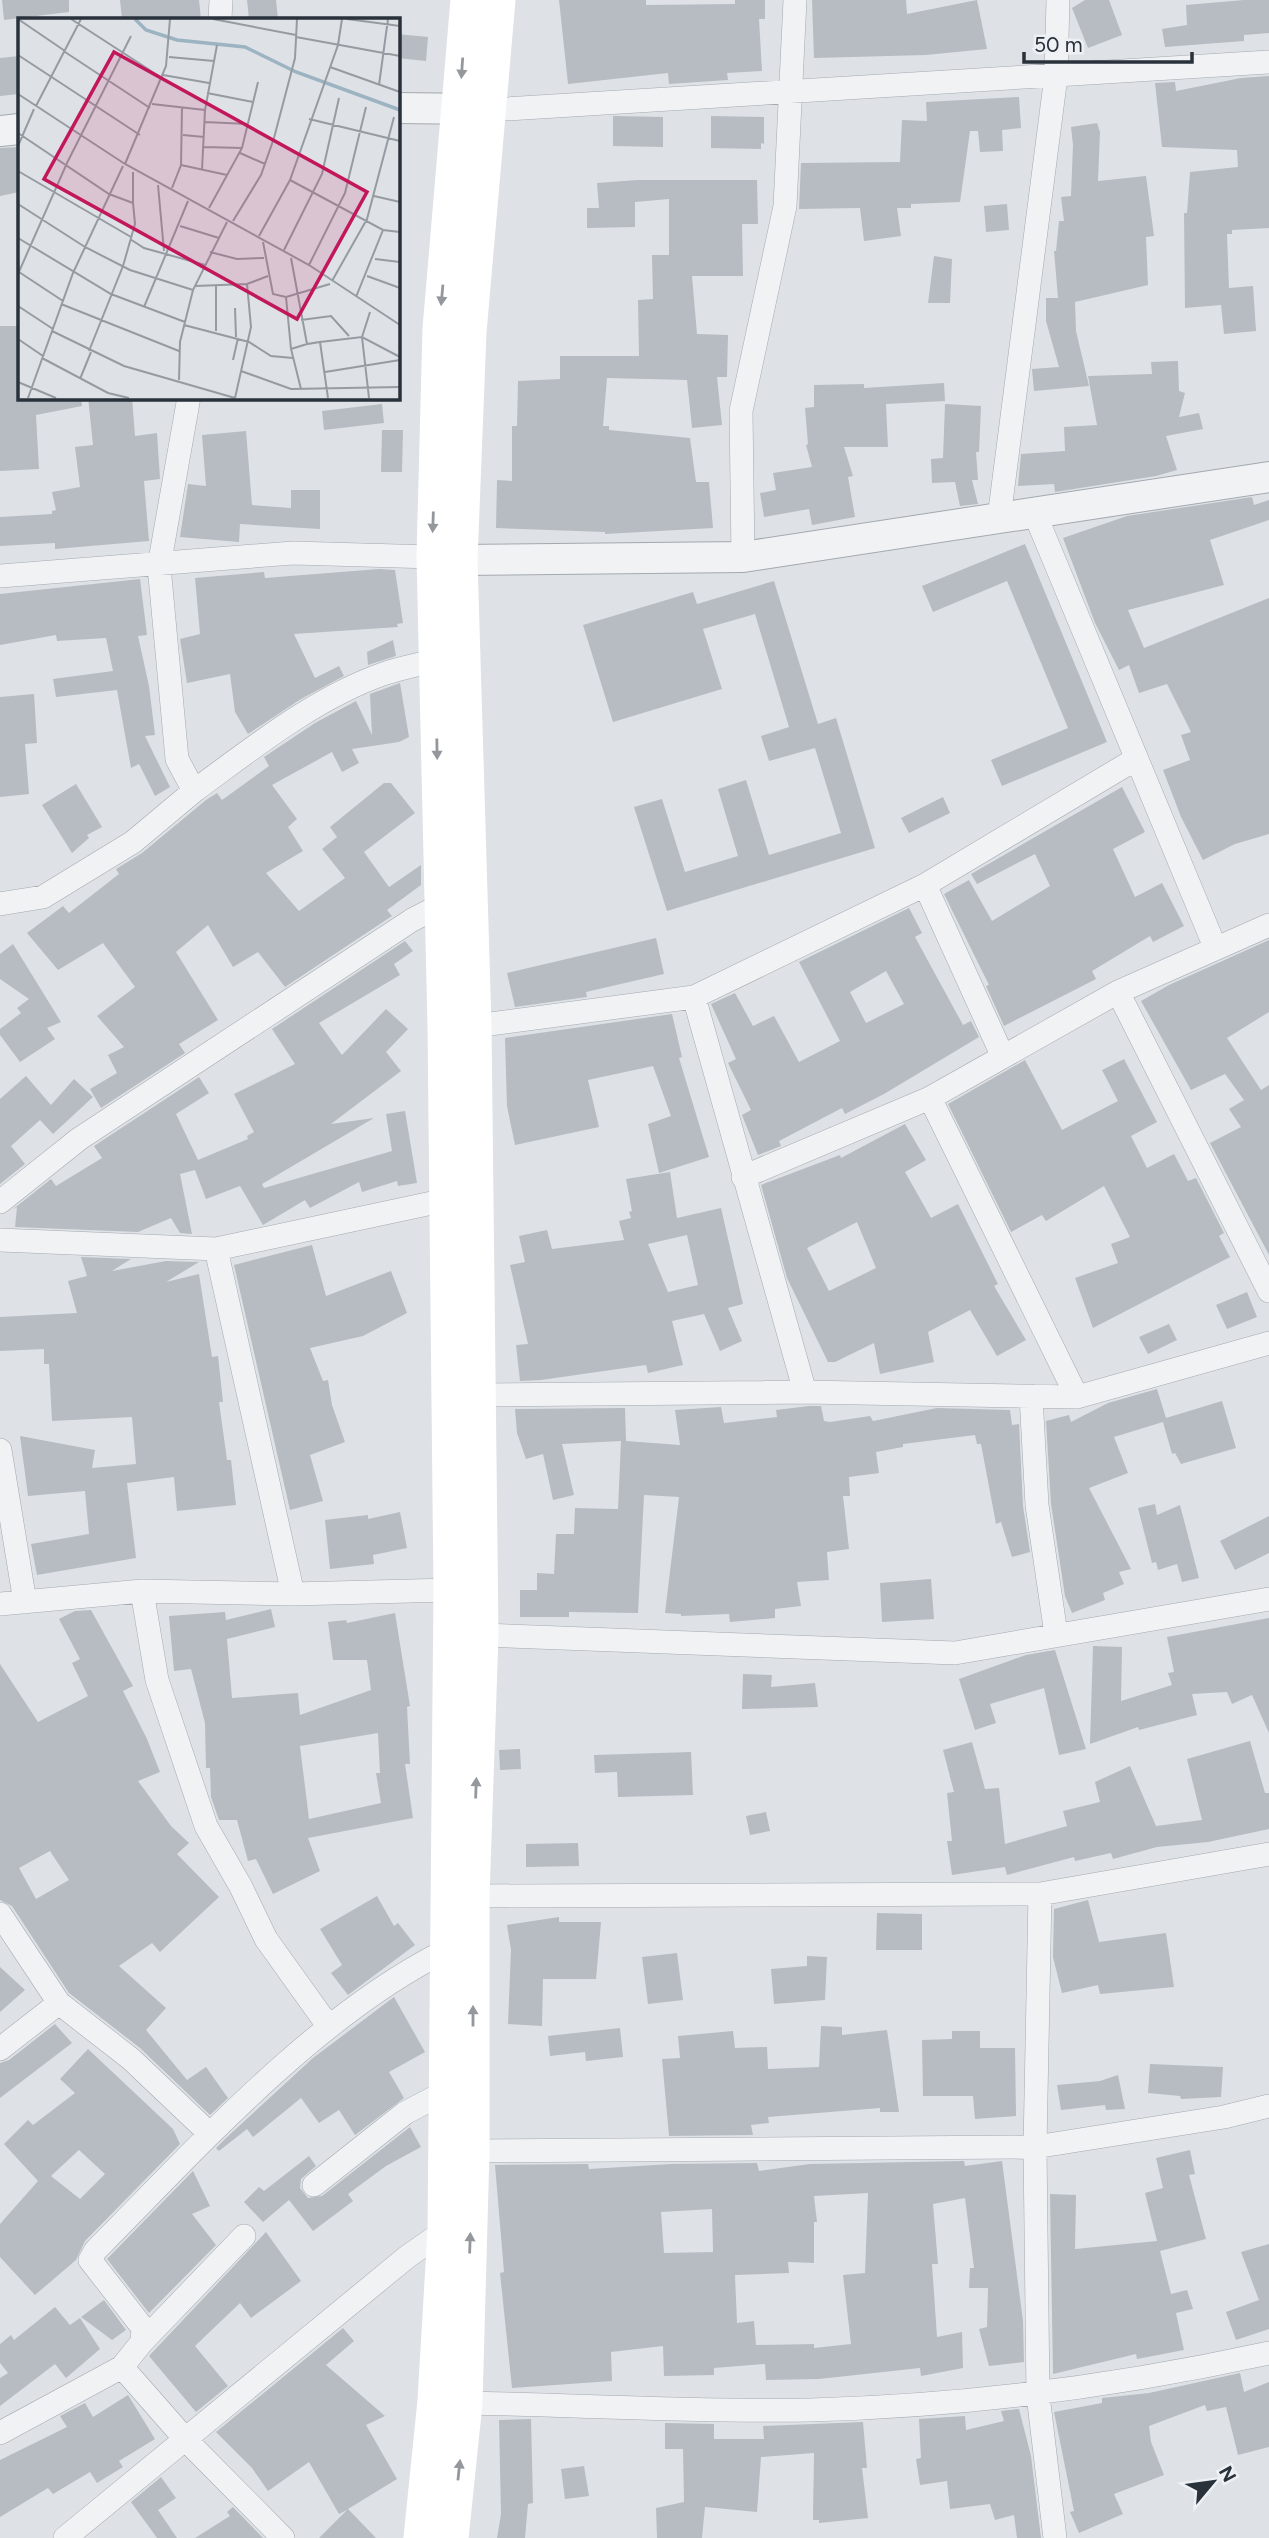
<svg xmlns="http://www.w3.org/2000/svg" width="1269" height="2538" viewBox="0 0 1269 2538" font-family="Figtree,sans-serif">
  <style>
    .building { fill: #b6bcc2; fill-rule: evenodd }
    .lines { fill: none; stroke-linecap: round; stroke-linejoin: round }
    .minor-casing { stroke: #a4a9af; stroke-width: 24 }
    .tertiary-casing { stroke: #a4a9af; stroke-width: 32 }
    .minor { stroke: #f0f2f4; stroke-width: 23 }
    .tertiary { stroke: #f0f2f4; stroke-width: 30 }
    .secondary { stroke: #fff; stroke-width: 33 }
    .oneway { fill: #94989d }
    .inset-river { fill: none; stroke: #9cb3c2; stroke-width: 3.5 }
    .inset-road { fill: none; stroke: #969ba2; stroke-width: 2 }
    .view { fill: #c2185b; fill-opacity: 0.15; stroke: #c2185b; stroke-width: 3.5 }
    .inset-edge { fill: none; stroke: #29313b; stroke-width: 3.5 }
  </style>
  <rect width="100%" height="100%" fill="#dee2e6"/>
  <path class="building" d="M2,0H69V12L4,20Z
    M120,0H199L201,19H122Z
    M247,0H276L278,19H249Z
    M559,0H646V5L735,4V0H765V19H759L762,71L727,73L728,80L669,84L668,73L568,84Z
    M812,0H906L907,14L977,0L987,49L926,55L814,58Z
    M1085,0H1109L1122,35L1088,48L1072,8Z
    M1244,0H1269V33L1244,35V41L1165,47L1162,29L1187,25L1186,5Z
    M397,34L428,37L426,61L397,58Z
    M19,56V94L0,96V58Z
    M1269,76V228L1232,230V234H1227L1229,288L1253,286L1256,331L1224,334L1221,305L1185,308L1184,213H1187L1190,172L1238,167L1237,150L1162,147L1155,83L1175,82L1176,91L1241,78Z
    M1019,97L1021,128L1002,130L1003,151L980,152L978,131H970L960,202L911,204V208H897L901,236L864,241L860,208L799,209L801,163L900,162L902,120L927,121L926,102Z
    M613,116L663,117V147L613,146Z
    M711,116L764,117V144L761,143V149L711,148Z
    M1097,123L1100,132L1098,181L1146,176L1154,236L1146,237L1148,285L1075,302L1076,331L1089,386L1034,391L1032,369L1059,367L1046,321V298H1058L1054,251H1056L1059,221H1064L1061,197L1071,196L1073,145L1071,127Z
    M19,147V192L0,196V148Z
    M637,180H757L758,224H742L743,276H692L697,334L728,335L727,377H717L722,425L692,428L687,380L607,378L603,426H609V430L690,438L696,482H709L713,528L605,534V532L496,528L497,480L512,481V426H517L518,381L560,379V356H639L638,300L653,299L652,255H669V199L635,202V227L587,228V208H599L597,183Z
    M1007,204L1009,230L986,232L984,206Z
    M934,256L952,259L950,303H928Z
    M0,326H19V397H81L82,406L36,415L39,469L0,471Z
    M1178,361L1179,391L1185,393L1179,417L1199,413L1203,429L1166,436L1177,470L1156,476L1055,492L1054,484L1018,486L1021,454L1065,451L1064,427L1097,425L1088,376L1152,374L1151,362Z
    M944,383L945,401L886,404L888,447H844L853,476L848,477L855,517L812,525L809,509L764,517L760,493L776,490L773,473L812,467L806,445L808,444L805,408L814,407V385L864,384V388Z
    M88,397H132L135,436L157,433L160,479L144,481L149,541L55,549V543L0,546V517L52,514V511L56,510L52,492L80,487L75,447L93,445Z
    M382,404L384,423L324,430L322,411Z
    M945,404L981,406L979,452H976L978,480H972L978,504L960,506L955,482L932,483L931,459L943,458Z
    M382,430H403L402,472H381Z
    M246,431L252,505L291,508V490H320V529L240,524L239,542L180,537L188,484L206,486L202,435Z
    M1252,497L1254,505L1269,500V520L1210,540L1224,585L1128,610L1144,648L1269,598V834L1235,844L1203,860L1181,817L1163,770L1190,760L1181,735L1191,732L1167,684L1139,693L1129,665L1119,670L1095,623L1063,538L1127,516Z
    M1025,544L1107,742L1002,786L991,760L1068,728L1007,581L933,612L922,586Z
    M379,569L395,570L403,623L397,624L398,627L294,634L315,678L339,666L344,676L301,699L248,734L235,712L230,674L187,683L180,639L200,634L195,578L264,572L265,578Z
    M140,579L147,635L138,636L149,686L155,735L145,736L170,787L155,796L139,764L131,768L117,690L56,697L53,679L113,671L106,638L57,641L56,635L0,645V594Z
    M774,581L818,724L836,718L875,848L667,911L634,807L662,799L685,872L738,856L718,789L746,780L769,855L841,833L815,748L769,761L761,736L789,727L755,614L703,629L722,689L613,722L583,625L693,592L697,604Z
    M393,640L396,656L368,665L367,652Z
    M400,683L409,737L399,742L352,749L359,763L342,772L332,752L272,785L297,819L288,827L303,851L266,873L299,911L345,878L322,849L337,837L330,827L384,783H391L415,813L364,852L389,887L421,865V885L387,910L392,916L285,987L258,952L233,967L208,925L176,952L218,1020L179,1044L185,1053L101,1108L90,1089L117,1073L108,1055L124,1047L97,1016L135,987L103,943L58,970L27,933L63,906L69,913L119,874L116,869L142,853L206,800L217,793L222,800L269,766L264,757L315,723L356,701L372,735L370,694Z
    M34,694L37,743L25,744L29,794L0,797V697Z
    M76,784L102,827L87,835L89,838L72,853L42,805Z
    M1122,787L1145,832L1113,849L1135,897L1162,883L1184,926L1153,942L1150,936L1092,971L1096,979L1004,1026L986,986L989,985L944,894L969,880L992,921L1050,886L1035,854L977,884L971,874Z
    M943,797L950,813L909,833L901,818Z
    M909,908L922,933L915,937L963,1025L971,1021L979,1037L884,1094L845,1114L842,1108L779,1141L781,1146L758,1155L742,1115L751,1110L728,1063L736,1059L711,1004L735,993L753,1026L774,1016L799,1062L840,1041L799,962ZM886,971L904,1004L866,1023L850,992Z
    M656,938L664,974L586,992L587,997L515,1007L507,973Z
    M1269,940V1012L1227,1038L1261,1090L1269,1085V1255L1210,1143L1241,1127L1229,1109L1244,1100L1225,1074L1191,1090L1141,1001L1169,985Z
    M405,941L413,951L394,964L400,975L319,1023L342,1055L386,1009L408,1029L386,1052L401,1071L331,1124L374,1118L262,1184L264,1188L392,1151L386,1114L405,1111L417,1183L398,1186L397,1181L362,1192L359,1182L310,1208L305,1200L263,1225L240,1186L206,1199L195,1170L180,1174L192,1234L180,1233L171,1218L138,1232L15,1227L17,1207L12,1210L51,1179L56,1186L102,1158L94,1146L199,1077L209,1093L176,1114L198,1160L248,1139L247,1136L254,1132L234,1094L295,1064L272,1029Z
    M13,944L61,1022L47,1028L55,1039L20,1062L0,1035V1029L21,1013L17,1008L29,999L0,979V954Z
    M672,1014L682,1057L679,1058L709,1157L659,1173L648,1124L671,1116L653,1066L588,1080L599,1127L515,1145L507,1106L505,1038Z
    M1124,1059L1157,1122L1131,1136L1147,1168L1174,1154L1188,1181L1196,1178L1224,1233L1219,1236L1230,1257L1093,1328L1075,1278L1118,1263L1111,1244L1130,1237L1104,1186L1046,1221L1042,1215L1011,1232L948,1104L1025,1060L1062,1130L1118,1101L1102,1070Z
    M26,1076L51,1105L74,1079L93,1097L53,1134L40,1120L11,1146L25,1164L0,1184V1099Z
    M905,1124L926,1160L905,1172L922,1202L931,1218L958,1204L998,1284L994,1286L1026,1340L997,1356L970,1310L928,1332L934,1362L880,1374L874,1343L835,1362H828L787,1278L761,1185L840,1155L841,1158ZM857,1222L876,1268L829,1291L807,1248Z
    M670,1172L677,1218L721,1208L743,1304L728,1308L742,1341L720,1351L704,1314L672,1321L683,1365L648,1373L646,1365L541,1380L520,1381L516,1345L528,1344L510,1265L525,1262L519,1236L547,1230L552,1249L624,1240L619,1221L631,1218L629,1212L632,1211L626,1179ZM687,1235L698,1285L668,1292L648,1244Z
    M312,1245L326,1296L391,1271L407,1313L363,1336L310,1348L323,1381L328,1380L332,1405L345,1442L310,1455L323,1501L290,1510L234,1265Z
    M81,1257L131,1259L112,1271L166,1261L199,1262L166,1282L199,1274L212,1357L218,1356L223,1402H219L227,1460H231L236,1505L177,1511L174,1477L127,1483L136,1558L37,1575L31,1544L89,1534L85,1491L28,1496L20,1436L95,1450L92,1468L136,1464L132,1417L52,1421L49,1364H44V1349L0,1351V1317L77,1313L68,1281L87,1276Z
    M1247,1292L1257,1317L1227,1329L1216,1305Z
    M1169,1324L1177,1340L1148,1354L1139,1337Z
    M1157,1389L1166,1418L1222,1401L1236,1448L1181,1464L1175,1453L1172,1454L1163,1422L1114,1437L1128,1473L1089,1488L1131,1569L1119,1572L1124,1584L1103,1593L1105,1600L1072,1613L1065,1596L1051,1504L1046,1421L1069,1415L1071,1422L1108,1403Z
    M809,1406H821L824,1421L830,1422L870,1416L873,1421L937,1408L1010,1410L1012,1425L1019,1424L1023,1506L1030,1552L1012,1557L1001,1522L996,1524L981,1444H977L975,1435L903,1444V1447L876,1452L879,1473L849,1477L850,1496H843L849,1549L827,1552L829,1580L797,1582L801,1606L775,1609V1618L730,1622L729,1614L681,1616V1614L665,1613L679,1497L644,1495L638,1613L569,1612V1617H520V1590H537V1573L554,1574L556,1534H574L575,1508L618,1509L621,1441L562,1444L574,1495L553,1500L543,1454L526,1459L517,1433L515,1409L625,1408L626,1441L680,1445L675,1410L721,1407L724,1423L777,1417L776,1410Z
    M1155,1504L1157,1515L1180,1505L1199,1578L1182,1582L1177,1564L1158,1570L1156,1562L1152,1563L1138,1508Z
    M400,1512L407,1548L373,1555L374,1564L330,1569L325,1520L368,1515V1519Z
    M1269,1516V1553L1235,1570L1220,1541Z
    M931,1579L934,1619L882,1622L880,1583Z
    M271,1609L275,1627L227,1639L232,1698L298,1693L300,1715L371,1690L367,1660H333L328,1622L346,1620L347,1623L395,1613L410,1706L407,1707L410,1764H405L413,1818L308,1838L320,1871L273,1894L256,1859L248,1861L237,1820H219L211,1797L210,1768H206L205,1723L191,1669L174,1671L169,1616L225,1612L226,1620ZM378,1733L380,1773H376L381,1803L309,1819L300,1746Z
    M91,1610L133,1686L123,1691L147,1739L160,1772L138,1781L171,1826L189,1843L177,1854L219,1897L160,1952L152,1943L119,1966L166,2008L146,2030L187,2080L206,2067L228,2098L210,2115L140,2048L69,1993L12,1906L0,1900V1664L38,1722L88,1696L72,1663L80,1659L59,1619L75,1611ZM50,1851L69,1880L36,1899L19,1868Z
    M1269,1618V1733L1252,1695L1232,1704L1227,1692L1192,1694L1197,1715L1139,1730L1138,1727L1090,1744L1093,1646L1122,1647L1121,1701L1172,1685L1168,1673L1174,1672L1167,1637Z
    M1055,1650L1086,1749L1059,1755L1044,1688L990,1704L996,1723L975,1730L959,1679L1026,1655Z
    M743,1674L772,1675L771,1687L815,1683L818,1707L742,1709Z
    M1250,1741L1265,1793H1269V1829L1208,1842L1157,1847L1113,1859L1111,1853L1075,1861L1074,1857L1007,1875L1005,1867L952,1875L947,1841H952L947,1793L954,1792L943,1750L972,1742L985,1789L999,1788L1005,1844L1067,1826L1063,1811L1100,1802L1095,1782L1130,1766L1156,1826L1202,1820L1187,1759Z
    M520,1749L521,1769L500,1770L499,1750Z
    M691,1752L693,1795L618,1797L617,1772L595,1773L594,1755Z
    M766,1812L770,1831L750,1835L746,1816Z
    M578,1843L579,1866L526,1867V1844Z
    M377,1896L394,1926L398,1923L415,1945L348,1995L331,1973L342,1965L320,1929Z
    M1088,1900L1099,1942L1166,1933L1174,1987L1100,1994L1098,1985L1062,1993L1053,1957L1054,1909Z
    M877,1913L922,1914V1950H876Z
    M559,1917V1922H601L596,1979H543L542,2026L508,2024L511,1950L507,1925Z
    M677,1953L683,2000L648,2004L642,1957Z
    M807,1956L827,1957L825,2000L774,2004L771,1969L807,1966Z
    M0,1967L25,1990L0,2012Z
    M394,1997L425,2052L389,2072L404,2098L355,2135L339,2110L319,2123L301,2098L253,2137L247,2129L219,2151L216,2148L226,2138L313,2058Z
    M55,2024L72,2043L0,2098V2063L9,2060Z
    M821,2026L842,2027V2035L887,2030L899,2112H880V2108L768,2117L769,2123L751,2125L753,2135L669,2136L662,2059L680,2058L678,2036L733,2031L735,2048L767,2047L768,2069L819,2067Z
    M620,2028L623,2057L586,2061L585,2052L550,2056L548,2036Z
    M952,2031H980V2048H1015L1016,2116L975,2119L973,2096H923L922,2040L952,2039Z
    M88,2049L173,2129L180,2144L85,2241L76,2260L35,2295L0,2257V2224L38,2181L4,2144L28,2120L33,2125L75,2093L60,2079ZM79,2150L105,2174L80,2199L51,2176Z
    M1150,2064L1223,2067L1221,2097L1181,2099L1180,2096L1148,2093Z
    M1118,2075L1125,2109L1106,2110L1105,2105L1061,2110L1057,2085L1100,2081Z
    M410,2127L421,2147L386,2166L348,2194L353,2201L313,2231L289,2200L263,2222L244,2202L259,2187L264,2191L309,2156L316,2166L301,2179L300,2188L308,2198L322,2196Z
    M1190,2150L1195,2174L1189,2175L1206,2239L1160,2251L1171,2294L1187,2290L1193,2309L1176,2313L1184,2350L1137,2359L1136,2354L1053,2374L1050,2194L1076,2195L1075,2249L1157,2241L1145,2193L1163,2188L1156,2158Z
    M964,2161L965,2166L1002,2161L1023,2321L1024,2362L989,2366L979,2329L987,2327L988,2288H969L970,2268H974L965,2198L933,2204L938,2264H932L937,2337L962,2332L963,2368L921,2376L920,2368L819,2379L766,2380L765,2364L714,2368V2375L664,2376L663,2346L611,2352L612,2381L512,2388L500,2273L504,2272L495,2165L588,2164L589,2169L672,2164L757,2163L759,2171L810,2164ZM868,2193L865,2273L843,2275L851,2344L814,2348V2344L756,2345L754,2321L737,2323L735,2275L789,2273L788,2262L814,2263V2222H817L814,2196ZM712,2209L713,2252L664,2253L661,2212Z
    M193,2171L210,2206L192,2214L216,2245L149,2313L107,2259Z
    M266,2232L301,2281L251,2318L240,2303L195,2346L228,2386L196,2412L149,2356Z
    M1269,2244V2329L1236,2340L1226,2312L1259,2300L1241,2252Z
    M104,2300L126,2330L112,2340L81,2317Z
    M55,2307L70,2325L80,2318L100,2349L66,2378L55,2364L0,2406V2378L8,2373L0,2363V2344L11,2335L14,2340Z
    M343,2328L354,2341L326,2365L385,2416L366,2425L397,2479L348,2509L376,2538H319L347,2510L339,2514L309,2462L268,2491L252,2468L216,2432Z
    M1240,2373L1244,2392L1269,2382V2447L1238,2455L1226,2407L1207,2411L1205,2405L1149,2426L1151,2442L1164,2475L1114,2494L1123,2514L1079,2533L1070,2512L1074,2511L1054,2412L1102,2403V2398L1149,2393Z
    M128,2395L155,2439L119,2461L123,2467L97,2483L90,2472L53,2494L48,2488L0,2517V2460L67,2427L60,2416L85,2403L93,2417Z
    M1019,2409L1031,2456L1041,2538H1017L1014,2515L995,2520L990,2504L950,2509L947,2481L920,2485L916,2459L921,2458L919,2419L965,2416L966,2430L1004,2421L1001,2411Z
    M531,2419L533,2503L528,2504L525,2538H497L501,2514L499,2420Z
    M863,2422L867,2468H862L868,2518L819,2523V2520H813L814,2453L761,2457L757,2512L705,2507L702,2538H657L656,2508L684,2502L683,2449H665V2423L714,2424V2439H764L763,2426Z
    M584,2466L589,2496L565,2499L561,2469Z
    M161,2477L176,2498L158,2510L177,2538H157L131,2502Z
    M233,2507L263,2538H195L230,2516L227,2512Z"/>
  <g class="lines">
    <defs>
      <path id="minor" d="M220,19L221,0
        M490,110L1269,62
        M1035,514L1215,947
        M999,518L1056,76L1058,0
        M743,557L741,411L785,206L795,0
        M0,576L293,553L433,557
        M194,791C253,748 313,699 383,674C400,668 418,665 435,660
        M925,885L1003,1057
        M0,904L43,897L133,842L194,791L177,759L159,566L189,397
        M1118,992L1269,1291
        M694,997L805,1392
        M475,1026L694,997L925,885L1136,759
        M930,1098L1077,1397
        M743,1177L930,1098L1118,992L1269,925
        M0,1202L79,1139L412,920L441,905
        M0,1240L216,1249L446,1200
        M216,1249L293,1594
        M480,1395L805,1392L1077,1397L1269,1343
        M1031,1396L1037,1505L1056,1634
        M0,1450L25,1602
        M142,1591L157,1680L206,1826L241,1887L266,1939L329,2027
        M0,1604L142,1591L293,1594L450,1590
        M482,1635L955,1653L1269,1599
        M1040,1894L1035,2147L1038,2395L1055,2538
        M473,1896L1040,1894L1269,1854
        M0,1914L59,2003L131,2059L210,2134
        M0,2049L59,2003
        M473,2151L1035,2147L1224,2117L1269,2106
        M314,2185L405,2113L445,2092
        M142,2342L244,2236
        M122,2367L142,2342L143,2328L90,2260L95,2251C197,2148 315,2016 445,1951
        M466,2403C580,2405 696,2412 811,2410C965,2406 1118,2386 1269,2353
        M0,2433L122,2367L186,2440L283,2538
        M65,2538L407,2257L444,2231"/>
      <path id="tertiary" d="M397,108L480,109
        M0,131L19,129
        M461,560L743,557L1269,477"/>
    </defs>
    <use href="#minor" class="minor-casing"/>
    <use href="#tertiary" class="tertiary-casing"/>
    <use href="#minor" class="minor"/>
    <use href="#tertiary" class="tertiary"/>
    <path class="secondary" d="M420,2538L434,2401L444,2231L450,1590L444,1026L433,557L439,329L467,0
      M452,2538L466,2403L473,2151V1896L482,1635L475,1026L461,560L470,332L499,0"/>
  </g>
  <defs><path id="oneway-solid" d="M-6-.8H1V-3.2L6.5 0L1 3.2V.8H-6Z" transform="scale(1.75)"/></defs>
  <g class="oneway">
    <use href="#oneway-solid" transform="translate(462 68) rotate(94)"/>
    <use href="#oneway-solid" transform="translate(442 295) rotate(95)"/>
    <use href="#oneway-solid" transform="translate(433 522) rotate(92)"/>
    <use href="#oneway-solid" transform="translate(437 749) rotate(89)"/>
    <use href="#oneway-solid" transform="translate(476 1788) rotate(-88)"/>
    <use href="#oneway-solid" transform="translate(473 2016) rotate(-90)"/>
    <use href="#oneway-solid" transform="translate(470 2243) rotate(-88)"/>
    <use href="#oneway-solid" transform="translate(459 2470) rotate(-84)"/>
  </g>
  <g transform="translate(18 18)">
    <rect width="382" height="382" fill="#dee2e6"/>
    <path class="inset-river" d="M117,1L128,12L159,22L227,29L278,54L382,92"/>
    <path class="inset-road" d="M0,1L47,33M53,1L144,60M195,1L278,17M329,1L382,8M278,19L382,38M47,34L132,90M0,37L122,117M151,39L196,43M312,49L382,74M145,57L191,65M361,67L370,1M189,75L235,84M0,76L107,146L291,247L382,307M134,86L187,92M18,88L63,1M291,101L382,123M186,104L230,106M0,115L91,176L115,185L117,206L105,248L71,333M165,117L186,119M0,128L16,91M186,129L224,130M222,135L247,146M107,146L148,48L152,1M163,147L209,157M184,152L187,92L199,27M0,153L113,219M272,162L365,212L382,214M140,167L146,233M154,170L163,147L164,89M356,178L382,184M115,185V154M0,186L67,229L112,252L175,272M191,190L224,130L240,64M215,203L243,157L256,120L277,40L279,1M162,208L201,220M241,218L272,162L320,27L324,1M0,220L93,276L167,304M112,221L126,230L187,247M245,224L255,276L268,279M266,232L304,156L321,80M192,234L219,241L246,240M273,240L289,326L302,324L310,380M357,241L382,244M291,247L327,175L348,89M1,254L45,283M0,256L49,145L113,18M349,258L382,270M314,263L349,201L376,99M177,268L229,266L250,258M338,279L365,212M43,286L161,333M0,288L35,311M126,289L170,183M217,290L218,319M283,302L313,298L331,318M166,307L231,324L253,338L275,340M34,313L106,348L217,380M198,313V268M0,321L25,338M302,324L344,319L382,339M273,331L268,279L312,266M24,340L90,375L111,380M215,342L220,320M223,353L273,371L382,369M307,354L382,342M62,361L73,334M161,362L162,324L175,272L209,204M0,364L38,380M283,371L273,331L289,326M10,380L55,255L105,148M217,380L233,309L229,266M351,380L344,319L352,294"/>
    <path class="view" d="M96,34L349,174L279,301L26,161Z"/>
    <rect width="382" height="382" class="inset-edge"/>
  </g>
  <g transform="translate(1213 2482) rotate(61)" stroke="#edf0f4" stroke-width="5" paint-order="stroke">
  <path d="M0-5L12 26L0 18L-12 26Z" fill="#29313b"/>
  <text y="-10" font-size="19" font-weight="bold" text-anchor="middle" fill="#29313b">N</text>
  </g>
  <path d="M1024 52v10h168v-10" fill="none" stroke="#29313b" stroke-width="3.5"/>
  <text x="1034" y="52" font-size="21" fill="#29313b" stroke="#edf0f4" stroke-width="5" paint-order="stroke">50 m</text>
</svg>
